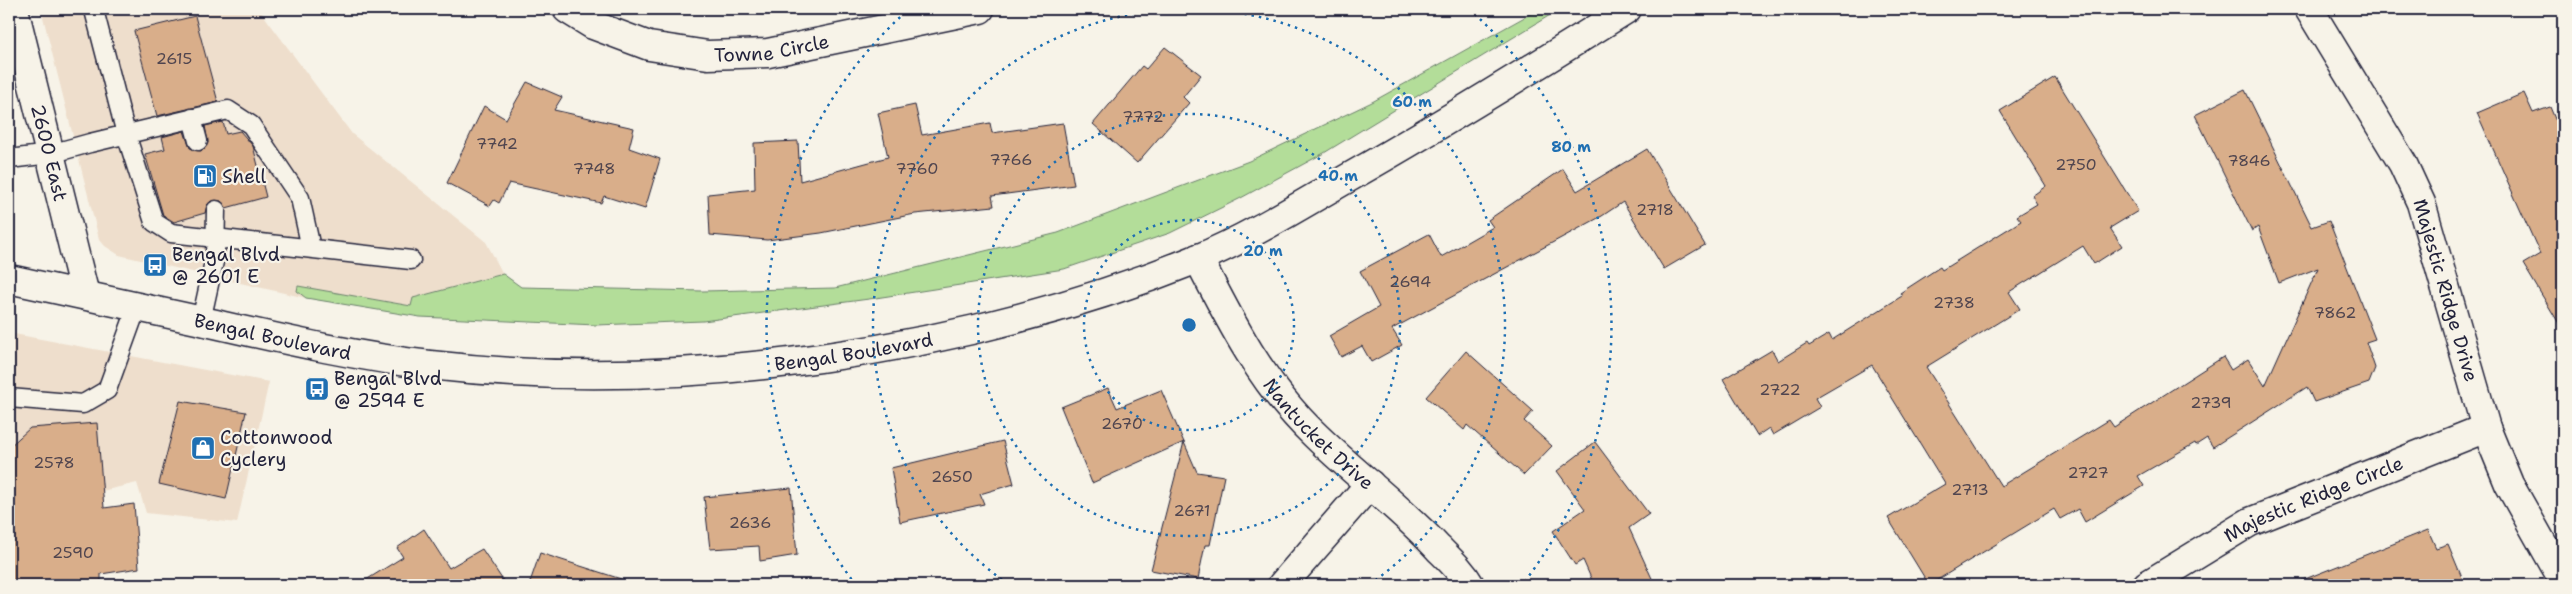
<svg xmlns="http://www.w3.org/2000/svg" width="2572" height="594" viewBox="0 0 2572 594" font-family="'Shantell Sans',sans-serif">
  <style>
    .built { fill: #eedecc }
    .green { fill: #b3dd99; stroke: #6a806a }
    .building { fill: #d9ae8a; stroke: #22223b }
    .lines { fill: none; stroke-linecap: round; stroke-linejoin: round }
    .service-casing { stroke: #22223b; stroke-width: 21 }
    .minor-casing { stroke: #22223b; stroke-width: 31 }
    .tertiary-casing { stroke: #22223b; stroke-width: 31 }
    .secondary-casing { stroke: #22223b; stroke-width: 31 }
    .service { stroke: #f7f3e8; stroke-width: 18 }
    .minor { stroke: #f7f3e8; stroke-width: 28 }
    .tertiary { stroke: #f7f3e8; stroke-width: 28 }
    .secondary { stroke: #f7f3e8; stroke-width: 28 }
    .ring { fill: none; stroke: #1f6fb2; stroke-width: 2.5; stroke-dasharray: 2.5 5 }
    .labels { text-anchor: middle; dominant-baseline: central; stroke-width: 4.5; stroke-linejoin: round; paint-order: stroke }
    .number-label { font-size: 16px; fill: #50454f }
    .street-label { font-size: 19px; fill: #22223b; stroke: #f7f3e8 }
    .poi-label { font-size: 19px; fill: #22223b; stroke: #f7f3e8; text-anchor: start }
    .centre { fill: #1f6fb2; stroke: #f7f3e8; stroke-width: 2.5 }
    .ring-label { font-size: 15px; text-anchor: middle; font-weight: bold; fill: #1f6fb2; stroke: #f7f3e8; stroke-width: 4.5; stroke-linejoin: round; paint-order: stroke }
  </style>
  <rect width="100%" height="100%" fill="#f7f3e8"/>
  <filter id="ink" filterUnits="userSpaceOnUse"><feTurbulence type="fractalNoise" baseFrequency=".02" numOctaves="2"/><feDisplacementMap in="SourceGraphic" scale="10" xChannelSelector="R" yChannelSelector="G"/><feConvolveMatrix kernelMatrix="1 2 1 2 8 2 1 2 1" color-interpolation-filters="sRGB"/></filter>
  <g filter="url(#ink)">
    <path class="built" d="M41,9H259L352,134L486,242L503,274L413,298L411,306L298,286L297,291L306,298L119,255L105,246L99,239Z
      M9,333L269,382L237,523L146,513L137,483L9,512Z"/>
    <path class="green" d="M1539,9H1560L1324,153L1239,199L1170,233L1064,269L869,299L703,321L596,325L420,317L306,298L297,291L298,286L411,306L413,298L503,274L521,287L703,291L835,288L1058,233L1249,161L1372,102Z"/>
    <path class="building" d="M195,16L218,102L157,116L134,31Z
      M1165,47L1201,75L1183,97L1189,103L1137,163L1093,124L1142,66L1146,69Z
      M2055,77L2138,211L2110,228L2122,246L2094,264L2083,246L2009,292L2020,309L1926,367L2001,486L2109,420L2114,427L2223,357L2231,370L2248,359L2265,386L2318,268L2279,283L2258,227L2252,231L2195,115L2245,90L2312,227L2329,221L2375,339L2366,342L2375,368L2369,383L2314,402L2307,387L2213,447L2207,438L2196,445L2195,443L2138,476L2144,486L2085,522L2078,509L2060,519L2054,509L1929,585L1888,518L1945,484L1872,365L1815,398L1820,407L1773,435L1769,428L1757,436L1723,379L1772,350L1778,361L1807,343L1809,346L1829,334L1832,340L1902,296L1900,293L1940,267L1942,270L2021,221L2017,216L2037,204L2032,196L2046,186L2000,111Z
      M527,82L562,97L554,110L634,128L629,148L660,159L645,209L604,196L601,203L509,183L499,203L494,200L490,206L447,183L484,106L506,119Z
      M2524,93L2533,113L2550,107L2563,138V330L2523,264L2540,254L2477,113Z
      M915,105L922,135L990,123L992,133L1063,123L1074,185L992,196L994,206L915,214L821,233L767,240L710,235L708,194L755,189L754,143L798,141L800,181L888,157L878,113Z
      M223,122L226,134L240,131L253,146L266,197L226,208L221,201H211L207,205L205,213L174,222L163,215L145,154L165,149L162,137L184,131L190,148L201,151L208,143L205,126Z
      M1647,149L1705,245L1664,269L1623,202L1602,216L1392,329L1402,345L1371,362L1362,346L1341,357L1329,336L1379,307L1360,271L1429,234L1441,257L1493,227L1488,220L1563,169L1577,191Z
      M1466,351L1533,411L1524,421L1552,446L1524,475L1467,425L1464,430L1426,397Z
      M1108,388L1117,408L1161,390L1197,472L1224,476L1210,545H1205L1198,579L1151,570L1184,442L1092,483L1061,407Z
      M180,401L246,412L226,499L159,484Z
      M97,423L104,508L134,504L139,568L101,574V582L80,585H9V447L30,428Z
      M1003,441L1014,484L980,494L984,504L900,522L891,468Z
      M1595,442L1649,514L1629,528L1655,585H1594L1583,560L1575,565L1553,531L1585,509L1557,471Z
      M791,488L797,555L760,561L759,546L710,549L704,497Z
      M424,529L449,568L482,549L506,585H358L403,557L397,548Z
      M2428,530L2436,548L2448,544L2465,585H2290Z
      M540,553L621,579L620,585H529Z"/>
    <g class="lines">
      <defs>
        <path id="service" d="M95,14L126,134L154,222L171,233L411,260
          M192,118L198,141
          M9,159L50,154L90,143L228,110L251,125L300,198L311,248
          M201,321L215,257L216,210
          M9,398L83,404L107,390L137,307"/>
        <g id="minor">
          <path id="s1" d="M567,9L593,25L649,46L708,55L768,53L980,9"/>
          <path id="s2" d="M2309,9L2403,164L2421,203L2486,428L2509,484L2563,580"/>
          <path d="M1282,585L1370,484"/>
          <path id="s3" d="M2147,585L2250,522L2486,428"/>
        </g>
        <g id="tertiary">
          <path id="s4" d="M14,9L85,295"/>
          <path id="s5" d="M1198,258C1230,321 1263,386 1315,435C1355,474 1400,507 1438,548C1450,560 1462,571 1470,585"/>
        </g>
        <g id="secondary">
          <path id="s6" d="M9,279C73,293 138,307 202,321C277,338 352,356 430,365C680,394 963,353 1197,259C1250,237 1299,206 1348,178C1443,124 1535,67 1627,9"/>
        </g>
      </defs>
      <use href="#service" class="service-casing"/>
      <use href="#minor" class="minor-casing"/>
      <use href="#tertiary" class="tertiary-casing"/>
      <use href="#secondary" class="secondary-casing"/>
      <use href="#service" class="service"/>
      <use href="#minor" class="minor"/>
      <use href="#tertiary" class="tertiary"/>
      <use href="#secondary" class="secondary"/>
    </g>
  </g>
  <g class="ring">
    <circle cx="1189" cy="325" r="105"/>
    <circle cx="1189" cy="325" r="211"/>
    <path d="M1008 584A316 316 0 1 1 1370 584"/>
    <path d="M856 585A422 422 0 0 1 909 9M1469 9A422 422 0 0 1 1522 585"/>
  </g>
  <defs>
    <symbol id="fuel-square" viewBox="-11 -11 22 22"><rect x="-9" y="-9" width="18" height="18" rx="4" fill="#1f6fb2" stroke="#f7f3e8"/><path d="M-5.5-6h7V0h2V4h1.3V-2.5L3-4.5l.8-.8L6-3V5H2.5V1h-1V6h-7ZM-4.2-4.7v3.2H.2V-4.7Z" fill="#fff"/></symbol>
    <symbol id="bus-square" viewBox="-11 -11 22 22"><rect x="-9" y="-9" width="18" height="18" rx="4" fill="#1f6fb2" stroke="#f7f3e8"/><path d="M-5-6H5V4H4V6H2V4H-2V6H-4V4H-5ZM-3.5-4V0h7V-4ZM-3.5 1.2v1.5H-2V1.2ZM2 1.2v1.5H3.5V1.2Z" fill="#fff"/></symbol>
    <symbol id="shop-square" viewBox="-11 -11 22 22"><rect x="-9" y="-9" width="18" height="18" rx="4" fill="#1f6fb2" stroke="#f7f3e8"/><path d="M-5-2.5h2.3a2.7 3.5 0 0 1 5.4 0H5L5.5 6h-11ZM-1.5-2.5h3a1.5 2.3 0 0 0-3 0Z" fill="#fff"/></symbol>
  </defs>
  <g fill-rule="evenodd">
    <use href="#fuel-square" x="191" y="162" width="28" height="28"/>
    <use href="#bus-square" x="141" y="251" width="28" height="28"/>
    <use href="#bus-square" x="303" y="375" width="28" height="28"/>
    <use href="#shop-square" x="189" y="434" width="28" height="28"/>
  </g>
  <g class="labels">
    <g class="number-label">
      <text x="174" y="58">2615</text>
      <text x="1143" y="116">7772</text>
      <text x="497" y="143">7742</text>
      <text x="1011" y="159">7766</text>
      <text x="2249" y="160">7846</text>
      <text x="2076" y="164">2750</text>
      <text x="594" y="168">7748</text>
      <text x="917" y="168">7760</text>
      <text x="1655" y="209">2718</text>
      <text x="1410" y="281">2694</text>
      <text x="1954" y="302">2738</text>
      <text x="2335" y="312">7862</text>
      <text x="1780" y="389">2722</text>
      <text x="2211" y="402">2739</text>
      <text x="1122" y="423">2670</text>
      <text x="54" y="462">2578</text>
      <text x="2088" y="472">2727</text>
      <text x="952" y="476">2650</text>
      <text x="1970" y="489">2713</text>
      <text x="1192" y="510">2671</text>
      <text x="750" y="522">2636</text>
      <text x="73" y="552">2590</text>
    </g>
    <g class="street-label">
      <text stroke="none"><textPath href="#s1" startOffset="214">Towne Circle</textPath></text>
      <text stroke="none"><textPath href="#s4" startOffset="148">2600 East</textPath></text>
      <text stroke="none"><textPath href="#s2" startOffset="315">Majestic Ridge Drive</textPath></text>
      <text stroke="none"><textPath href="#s6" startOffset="270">Bengal Boulevard</textPath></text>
      <text stroke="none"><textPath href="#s6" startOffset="855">Bengal Boulevard</textPath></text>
      <text stroke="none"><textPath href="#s5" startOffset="215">Nantucket Drive</textPath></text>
      <text stroke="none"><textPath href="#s3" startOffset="188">Majestic Ridge Circle</textPath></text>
    </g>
    <g class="poi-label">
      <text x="222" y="176">Shell</text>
      <text x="172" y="254">Bengal Blvd<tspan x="172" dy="22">@ 2601 E</tspan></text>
      <text x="334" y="378">Bengal Blvd<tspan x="334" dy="22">@ 2594 E</tspan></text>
      <text x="220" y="437">Cottonwood<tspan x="220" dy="22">Cyclery</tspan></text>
    </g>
  </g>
  <circle cx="1189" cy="325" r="8" class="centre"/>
  <g class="ring-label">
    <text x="1412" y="107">60 m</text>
    <text x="1571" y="152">80 m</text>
    <text x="1338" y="181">40 m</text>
    <text x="1263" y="256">20 m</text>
  </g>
  <rect width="2572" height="594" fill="none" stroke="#f7f3e8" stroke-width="30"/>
  <rect x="15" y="15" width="2542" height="564" fill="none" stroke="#22223b" stroke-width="2" filter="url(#ink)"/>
</svg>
